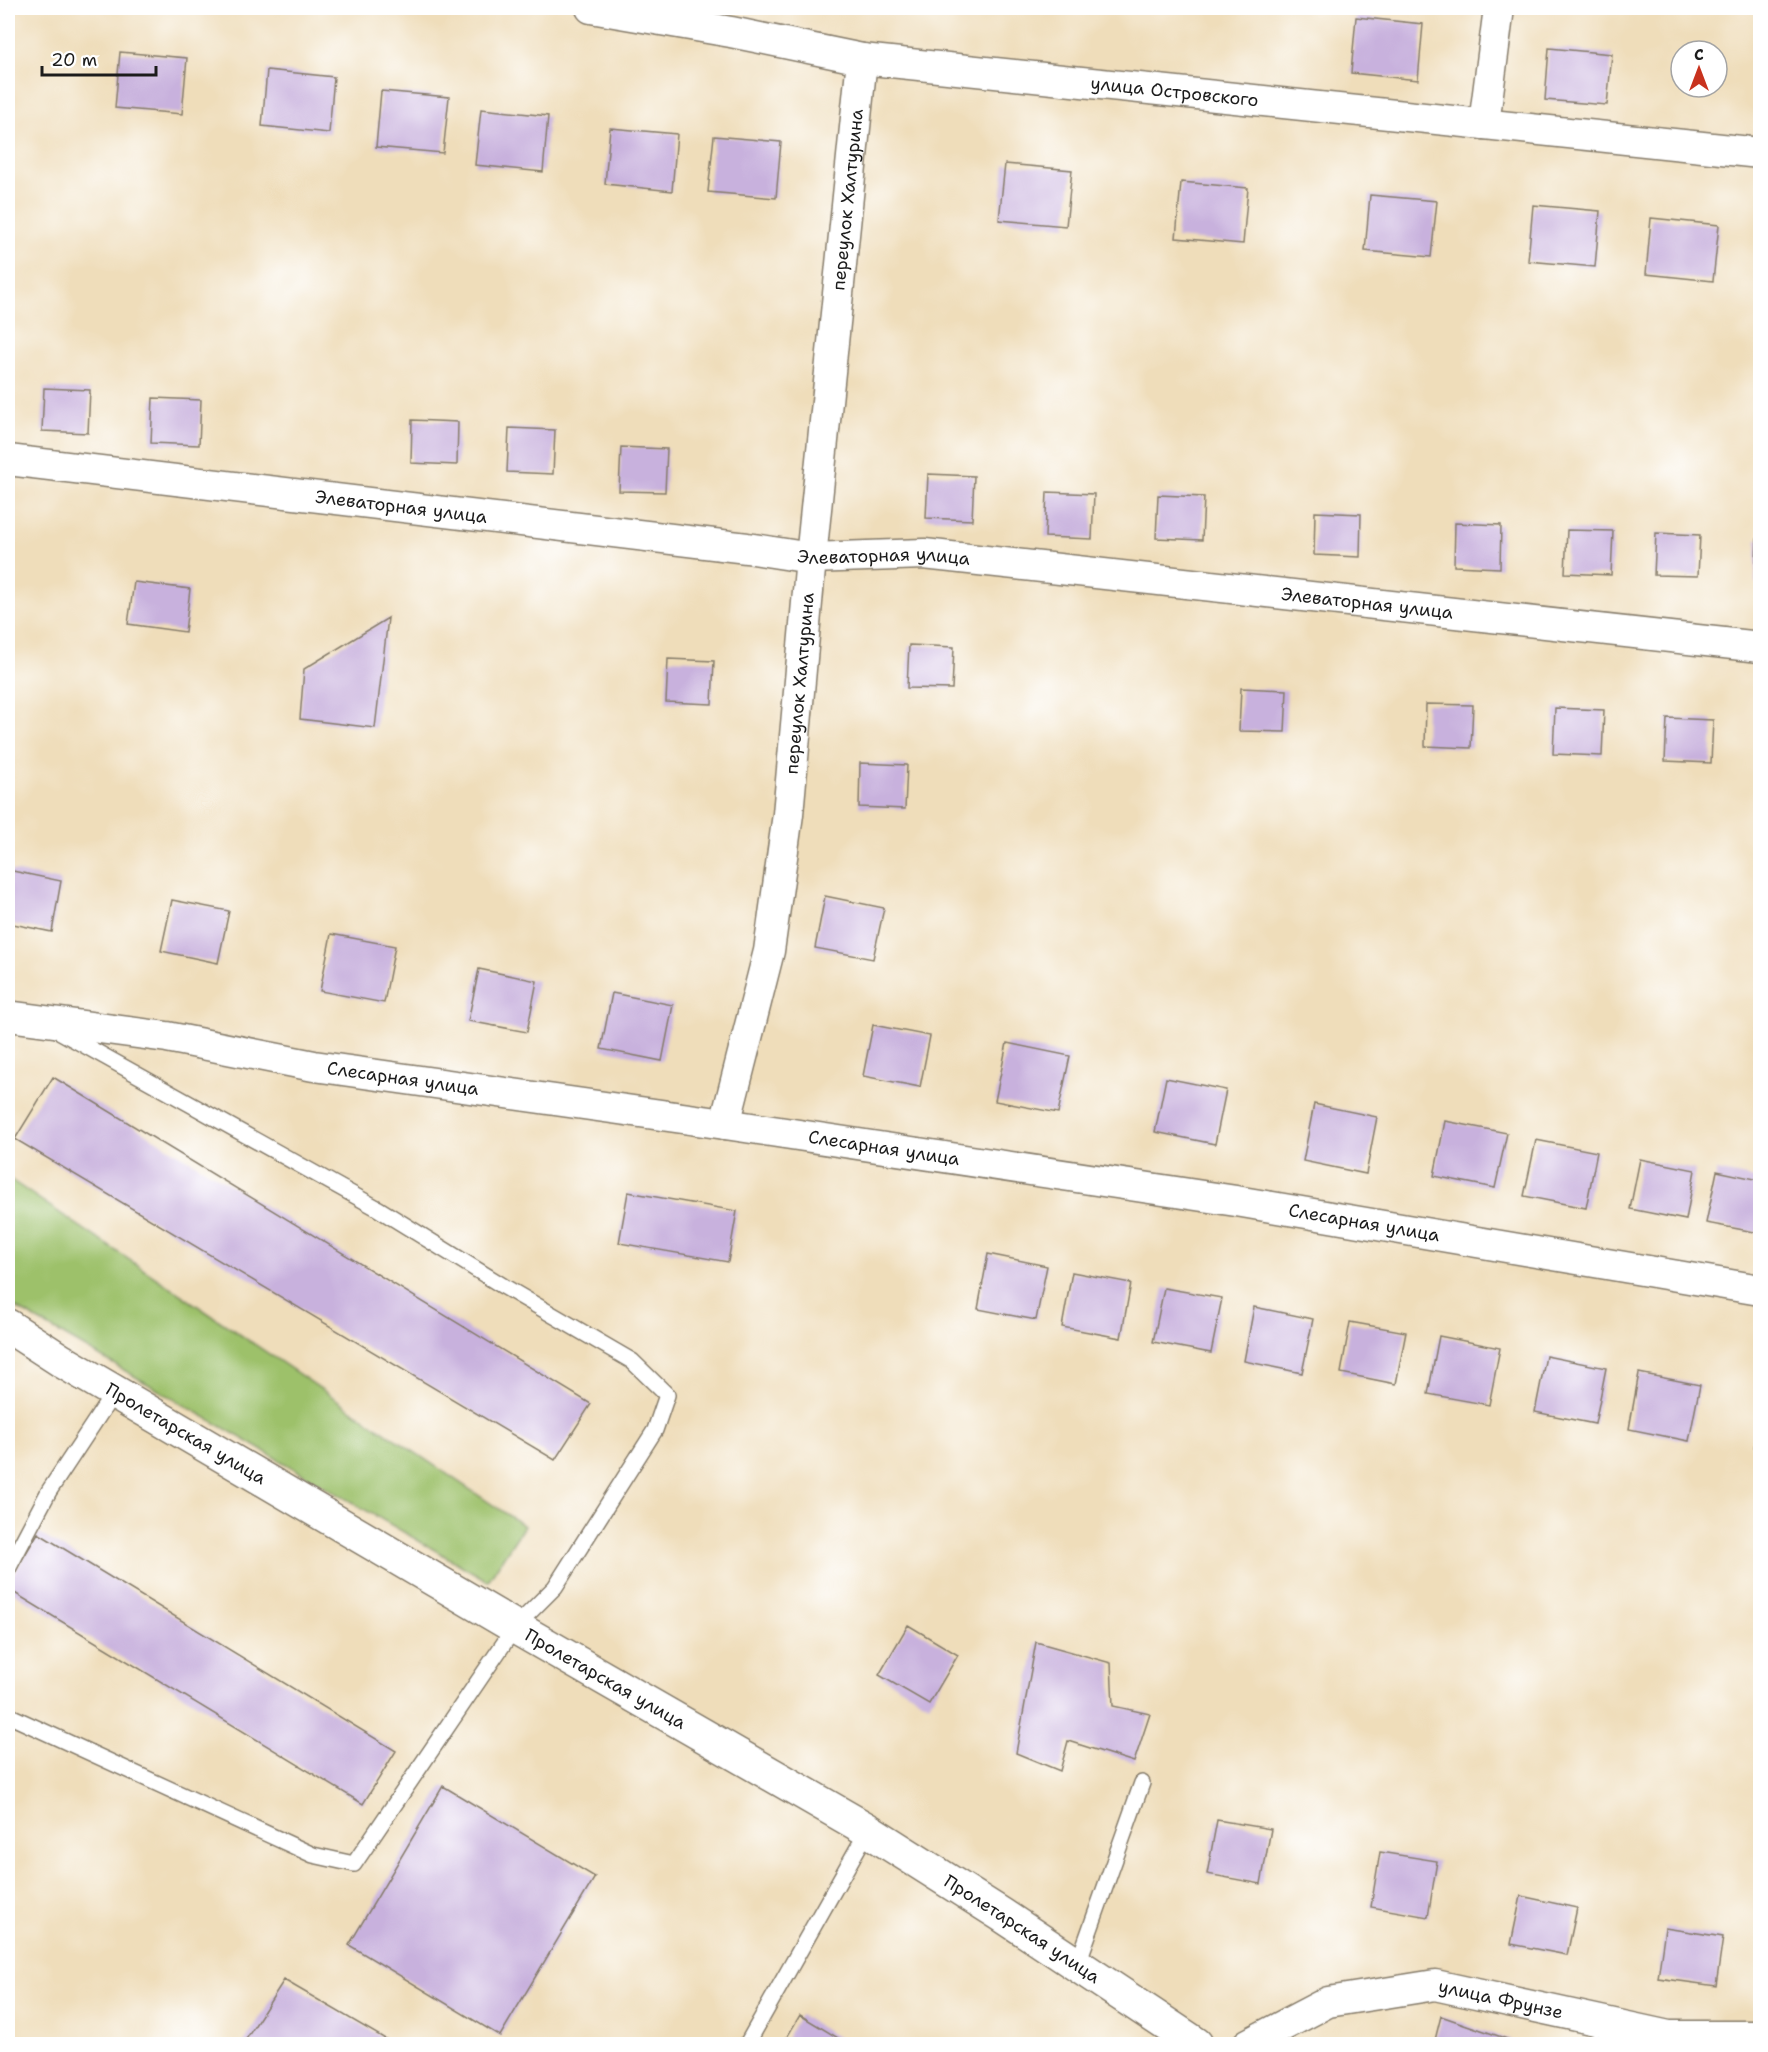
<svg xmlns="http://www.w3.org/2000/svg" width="1768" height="2052" viewBox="0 0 1768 2052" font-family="'Shantell Sans',sans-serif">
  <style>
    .green { fill: #9dc16b; stroke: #5c6e44; stroke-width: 1.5 }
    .building { fill: #c8b1dd }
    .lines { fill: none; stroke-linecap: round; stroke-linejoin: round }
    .service-casing { stroke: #867c6b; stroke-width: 18 }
    .minor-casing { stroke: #867c6b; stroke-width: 33 }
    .secondary-casing { stroke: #867c6b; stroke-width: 36 }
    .service { stroke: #fff; stroke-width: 15 }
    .minor { stroke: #fff; stroke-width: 30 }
    .secondary { stroke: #fff; stroke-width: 33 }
    .labels { text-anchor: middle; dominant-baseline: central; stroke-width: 4.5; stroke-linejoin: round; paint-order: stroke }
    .street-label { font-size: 18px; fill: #1c1c1c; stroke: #fff }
  </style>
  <rect width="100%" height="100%" fill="#fff"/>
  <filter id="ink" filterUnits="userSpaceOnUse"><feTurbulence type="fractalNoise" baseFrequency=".0167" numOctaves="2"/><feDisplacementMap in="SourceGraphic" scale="12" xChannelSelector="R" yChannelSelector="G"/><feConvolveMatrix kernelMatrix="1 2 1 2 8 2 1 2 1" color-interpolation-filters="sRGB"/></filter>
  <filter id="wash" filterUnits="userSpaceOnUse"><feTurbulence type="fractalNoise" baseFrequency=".008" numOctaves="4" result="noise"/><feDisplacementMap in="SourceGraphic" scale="24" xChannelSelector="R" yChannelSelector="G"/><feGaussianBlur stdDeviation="1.35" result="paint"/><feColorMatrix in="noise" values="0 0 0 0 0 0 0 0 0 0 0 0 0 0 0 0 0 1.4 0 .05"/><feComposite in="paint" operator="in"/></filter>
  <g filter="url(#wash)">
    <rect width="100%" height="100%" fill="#efddba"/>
    <path class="green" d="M8,1178L524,1526L488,1581L8,1303Z"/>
    <g id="blocks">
      <path class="building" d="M1356,17L1423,24L1418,80L1351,73Z
        M1549,48L1612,54L1607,105L1545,100Z
        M120,52L187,58L182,114L115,108Z
        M267,70L334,77L329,133L262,126Z
        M381,91L449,97L443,153L376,147Z
        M481,109L548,116L543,172L475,165Z
        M610,128L677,134L672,191L605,184Z
        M714,136L781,142L776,198L708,192Z
        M1005,164L1072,170L1066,226L999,220Z
        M1181,182L1248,188L1243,244L1176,238Z
        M1370,195L1437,201L1431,257L1365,251Z
        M1533,205L1600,211L1595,267L1528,261Z
        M1651,218L1719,225L1713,281L1646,274Z
        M44,388L90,390L88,433L42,431Z
        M153,398L201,400L199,445L151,443Z
        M412,420L458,422L457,465L411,463Z
        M509,428L555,430L553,474L507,472Z
        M621,447L667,449L665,492L619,491Z
        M928,474L974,476L972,520L926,518Z
        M1047,492L1094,494L1092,539L1045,537Z
        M1158,495L1204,497L1202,540L1156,538Z
        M1315,512L1361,514L1360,557L1314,555Z
        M1455,523L1501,525L1500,568L1454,566Z
        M1567,530L1613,531L1611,575L1565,573Z
        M1656,533L1700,535L1698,576L1654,575Z
        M1757,539H1760V583H1755Z
        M134,582L190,589L185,632L128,624Z
        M388,618L375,728L300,719L304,669Z
        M909,645L954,647L952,689L907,688Z
        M668,659L714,661L712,704L666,702Z
        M1241,688L1287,690L1285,732L1239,731Z
        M1426,704L1473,705L1471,748L1425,746Z
        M1555,708L1604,710L1602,756L1553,754Z
        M1667,718L1713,720L1711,763L1665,761Z
        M860,763L907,765L905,809L859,807Z
        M8,870L61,881L52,932L8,923Z
        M825,896L884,908L873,959L815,948Z
        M172,900L229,911L218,963L161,951Z
        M331,934L395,946L384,1003L320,991Z
        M479,969L537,981L527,1032L468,1021Z
        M612,993L673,1005L662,1061L601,1049Z
        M873,1025L930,1036L920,1087L863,1076Z
        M1007,1043L1070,1056L1058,1113L995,1101Z
        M53,1077L591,1404L555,1460L15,1139Z
        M1166,1078L1226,1090L1215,1144L1155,1132Z
        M1314,1104L1377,1117L1366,1174L1303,1161Z
        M1445,1121L1507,1133L1495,1188L1434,1176Z
        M1536,1140L1597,1152L1586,1208L1524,1196Z
        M1640,1159L1695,1170L1686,1220L1630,1209Z
        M1717,1171L1760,1180V1233L1706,1223Z
        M628,1192L737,1211L728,1262L619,1243Z
        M988,1254L1047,1266L1036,1320L978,1309Z
        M1072,1272L1131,1283L1121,1338L1062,1327Z
        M1164,1288L1222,1298L1211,1353L1153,1342Z
        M1254,1307L1313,1319L1302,1373L1244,1361Z
        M1350,1322L1406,1332L1396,1384L1341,1373Z
        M1439,1336L1500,1348L1489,1405L1428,1394Z
        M1546,1356L1606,1368L1595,1424L1535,1412Z
        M1639,1373L1700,1385L1689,1441L1629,1429Z
        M1759,1420H1760V1449L1754,1448Z
        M38,1533L396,1751L363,1804L8,1589V1583Z
        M908,1625L958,1655L929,1704L879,1675Z
        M1036,1642L1111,1663L1113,1706L1150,1714L1134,1762L1068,1741L1060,1771L1016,1753Z
        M443,1786L595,1877L500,2036L349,1945Z
        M1217,1820L1271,1829L1261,1884L1207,1874Z
        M1380,1852L1437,1861L1428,1917L1371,1907Z
        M1521,1896L1577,1908L1567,1955L1511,1944Z
        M1665,1928L1723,1937L1716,1986L1658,1978Z
        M284,1980L394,2044H243Z
        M800,2015L848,2044H783Z
        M1441,2016L1510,2040L1516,2044H1434Z"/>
    </g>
  </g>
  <g filter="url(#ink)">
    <use href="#blocks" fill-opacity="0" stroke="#867c6b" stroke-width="1.5"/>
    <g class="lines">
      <defs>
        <path id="service" d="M8,1569L49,1491L115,1391
          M8,1715L313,1855L354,1864L515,1627L555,1587L655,1430L667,1395L632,1361L503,1286L377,1208L57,1030
          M1077,1966L1142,1783
          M747,2044L868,1830"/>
        <g id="minor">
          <path id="s1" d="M591,8L731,32L862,59L1760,153"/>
          <path d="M1484,124L1499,8"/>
          <path id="s2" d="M8,460L747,548L811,558L924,554L1760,647"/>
          <path id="s3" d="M8,1016L167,1037L314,1066L725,1124L1236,1201L1760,1290"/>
          <path id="s4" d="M725,1124L769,951L788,814L811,558L862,59"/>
          <path id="s5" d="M1248,2044L1328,2002L1435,1985L1669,2036H1760"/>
        </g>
        <g id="secondary">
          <path id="s6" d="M8,1326L62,1361L515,1627L868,1830L1002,1915L1196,2044"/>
        </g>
      </defs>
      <use href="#service" class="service-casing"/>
      <use href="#minor" class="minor-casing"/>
      <use href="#secondary" class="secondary-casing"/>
      <use href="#service" class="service"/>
      <use href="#minor" class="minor"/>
      <use href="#secondary" class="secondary"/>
    </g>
  </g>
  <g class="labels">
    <g class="street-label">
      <text stroke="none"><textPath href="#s1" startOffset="590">улица Островского</textPath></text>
      <text stroke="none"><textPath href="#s4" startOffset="934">переулок Халтурина</textPath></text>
      <text stroke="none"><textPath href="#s2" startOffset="396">Элеваторная улица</textPath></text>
      <text stroke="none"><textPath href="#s2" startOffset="882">Элеваторная улица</textPath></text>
      <text stroke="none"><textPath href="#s2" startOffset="1368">Элеваторная улица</textPath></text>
      <text stroke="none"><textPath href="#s4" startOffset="448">переулок Халтурина</textPath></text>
      <text stroke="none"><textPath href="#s3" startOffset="400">Слесарная улица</textPath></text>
      <text stroke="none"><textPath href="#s3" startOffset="886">Слесарная улица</textPath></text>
      <text stroke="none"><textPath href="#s3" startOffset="1372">Слесарная улица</textPath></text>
      <text stroke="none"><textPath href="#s6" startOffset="208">Пролетарская улица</textPath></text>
      <text stroke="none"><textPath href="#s6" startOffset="694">Пролетарская улица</textPath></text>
      <text stroke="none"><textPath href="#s6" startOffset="1180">Пролетарская улица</textPath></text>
      <text stroke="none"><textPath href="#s5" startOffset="266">улица Фрунзе</textPath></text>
    </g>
  </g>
  <rect width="1768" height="2052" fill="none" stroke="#fff" stroke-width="30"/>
  <g transform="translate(1699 69)"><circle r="28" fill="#ffffff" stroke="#a4a4a4" stroke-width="1.5"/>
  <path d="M0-4.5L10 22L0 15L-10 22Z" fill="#c8321e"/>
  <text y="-9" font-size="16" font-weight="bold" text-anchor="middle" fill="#1c1c1c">С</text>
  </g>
  <path d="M42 66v9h114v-9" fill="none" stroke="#1c1c1c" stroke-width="3"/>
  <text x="51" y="66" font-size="18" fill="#1c1c1c" stroke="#ffffff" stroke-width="4.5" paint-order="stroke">20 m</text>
</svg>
